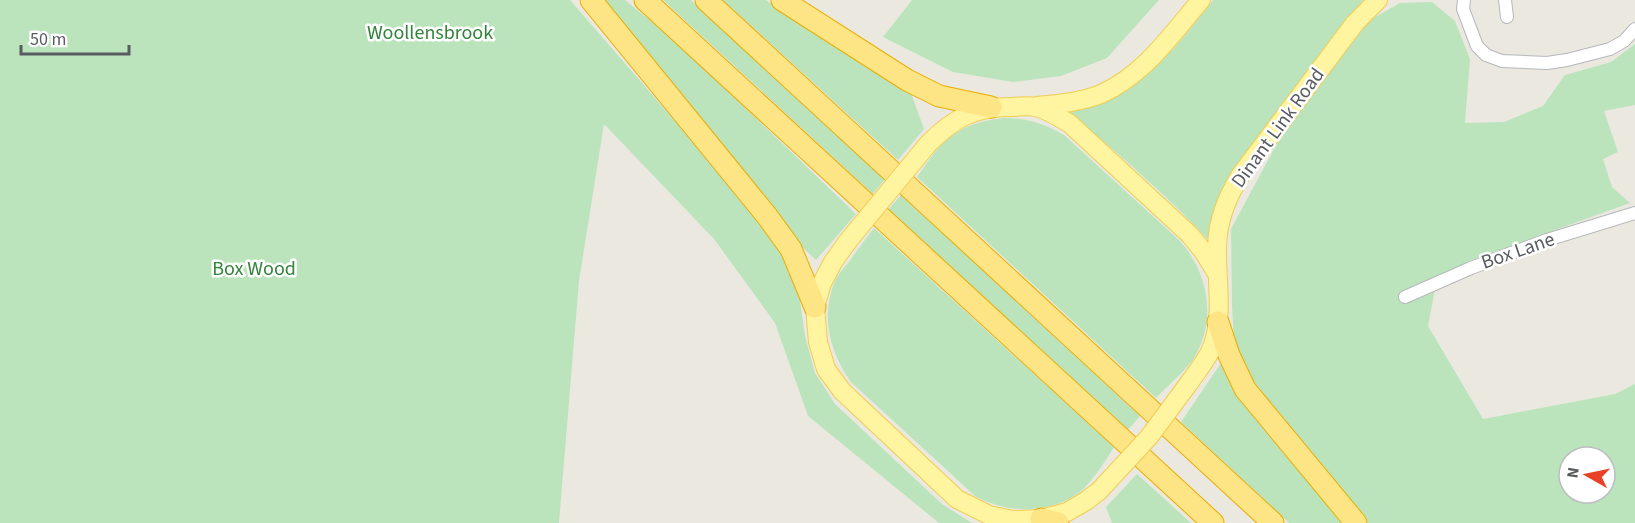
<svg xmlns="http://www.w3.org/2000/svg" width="1635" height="523" viewBox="0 0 1635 523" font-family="'Source Sans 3',sans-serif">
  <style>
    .green { fill: #bbe4bd; fill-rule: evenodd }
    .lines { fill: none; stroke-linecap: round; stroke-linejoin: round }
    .street-casing { stroke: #b5b7bc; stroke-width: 14 }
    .primary-casing { stroke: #f1cc53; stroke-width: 20 }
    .highway-casing { stroke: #eaad00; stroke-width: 23 }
    .street { stroke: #fff; stroke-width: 12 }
    .primary { stroke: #fff4a0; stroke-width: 18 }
    .highway { stroke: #fde485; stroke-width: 21 }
    .primary-bridge-casing { stroke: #f1cc53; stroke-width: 20; stroke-linecap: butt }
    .primary-bridge { stroke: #fff4a0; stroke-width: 18 }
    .labels { text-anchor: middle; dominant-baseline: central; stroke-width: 5; stroke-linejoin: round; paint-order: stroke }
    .park-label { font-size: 20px; fill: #34843c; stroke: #fff }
    .street-label { font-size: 20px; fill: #585b60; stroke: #fff }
  </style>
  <rect width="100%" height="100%" fill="#ebe9df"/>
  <path class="green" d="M0,0H570L760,219L789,262L799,293L805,336L815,373L835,404L942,504L972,523H939L808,416L775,323L714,239L604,124L579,281L559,523H0Z
    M603,0H625L673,39L856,214L816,260L798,243Z
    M663,0H691L885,179L873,194Z
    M723,0H766L822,39L911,93L924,129L898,160Z
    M912,0H1159L1107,58L1061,76L1013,82L953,72L883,37Z
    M1213,0H1363L1238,165L1210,242C1167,195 1117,153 1068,111C1089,106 1111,100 1129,88C1163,66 1189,31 1213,0Z
    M1432,2L1455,21L1470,59L1465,123L1504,122L1543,106L1565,75L1611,62L1635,44V105L1604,111L1618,152L1603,159L1612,187L1630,203L1467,262L1435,289L1428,326L1483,419L1615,394L1635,384V523H1367L1244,375L1234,341L1232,306L1231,229L1282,134L1370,20L1400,3ZM1569,457H1605V493H1569Z
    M1004,118C1026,118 1045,124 1064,135L1179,240C1209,273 1218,322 1192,361C1182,374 1167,386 1156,398L917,177C925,166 933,153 943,143C959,127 982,120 1004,118Z
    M901,195L1140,416L1127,431L888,210Z
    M874,228L1114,447C1106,460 1097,474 1087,485C1083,491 1075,495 1069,499C1038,514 1005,512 975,496L851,382C830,353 820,316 835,281C838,274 844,268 849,262C857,250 866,239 874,228Z
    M1221,363L1235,393L1270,437L1343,523H1289L1181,422Z
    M1137,474L1191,523H1112L1106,507Z"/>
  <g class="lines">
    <defs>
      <path id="street" d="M1464,0L1463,9L1477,46L1486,55L1502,61L1547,63L1567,60L1610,49L1624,41L1635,29
        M1505,0L1507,17
        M1405,297L1471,268L1547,240L1635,213"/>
      <path id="primary" d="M1037,106C1058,104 1081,102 1101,94C1144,75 1171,35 1201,0
        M928,144C954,118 974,107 1011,107C1019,107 1028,105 1035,107C1047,109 1059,118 1069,123L1190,235L1203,251L1216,272
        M848,241L833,262L822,283L815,307L818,342L826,369L842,391L957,499L989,515L1013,520L1041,519L1067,512L1086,501L1099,491
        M1189,383C1196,373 1204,363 1210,352C1225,320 1216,280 1217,246C1218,219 1227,198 1240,176L1355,23L1378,0"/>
      <path id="highway" d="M591,0L767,216L791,249L815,307
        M645,0L1213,523
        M706,0L1273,523
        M782,0L907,80L939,96L991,107
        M1218,322L1229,355L1245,389L1356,523
        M1041,519L1058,523"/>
    </defs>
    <use href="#street" class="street-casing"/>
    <use href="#primary" class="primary-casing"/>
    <use href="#highway" class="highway-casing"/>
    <use href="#street" class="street"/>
    <use href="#primary" class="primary"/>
    <use href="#highway" class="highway"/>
    <defs>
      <path id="primary-bridge" d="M848,241L928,144
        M1099,491L1149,437L1189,383"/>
    </defs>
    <use href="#primary-bridge" class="primary-bridge-casing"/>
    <use href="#primary-bridge" class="primary-bridge"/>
  </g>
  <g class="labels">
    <g class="park-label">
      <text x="430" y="33">Woollensbrook</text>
      <text x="254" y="269">Box Wood</text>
    </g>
    <g class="street-label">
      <text transform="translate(1278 128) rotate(-54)">Dinant Link Road</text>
      <text transform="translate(1518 251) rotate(-19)">Box Lane</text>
    </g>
  </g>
  <g transform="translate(1587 475) rotate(279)"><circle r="28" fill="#ffffff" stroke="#bcbdbf" stroke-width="1.5"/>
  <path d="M0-4.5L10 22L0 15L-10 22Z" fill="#e94028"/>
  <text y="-9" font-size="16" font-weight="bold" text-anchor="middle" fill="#585b60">N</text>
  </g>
  <path d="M21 45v9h108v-9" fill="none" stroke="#585b60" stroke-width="3"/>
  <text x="30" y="45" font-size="18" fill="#585b60" stroke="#ffffff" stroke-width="4.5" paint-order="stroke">50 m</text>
</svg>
